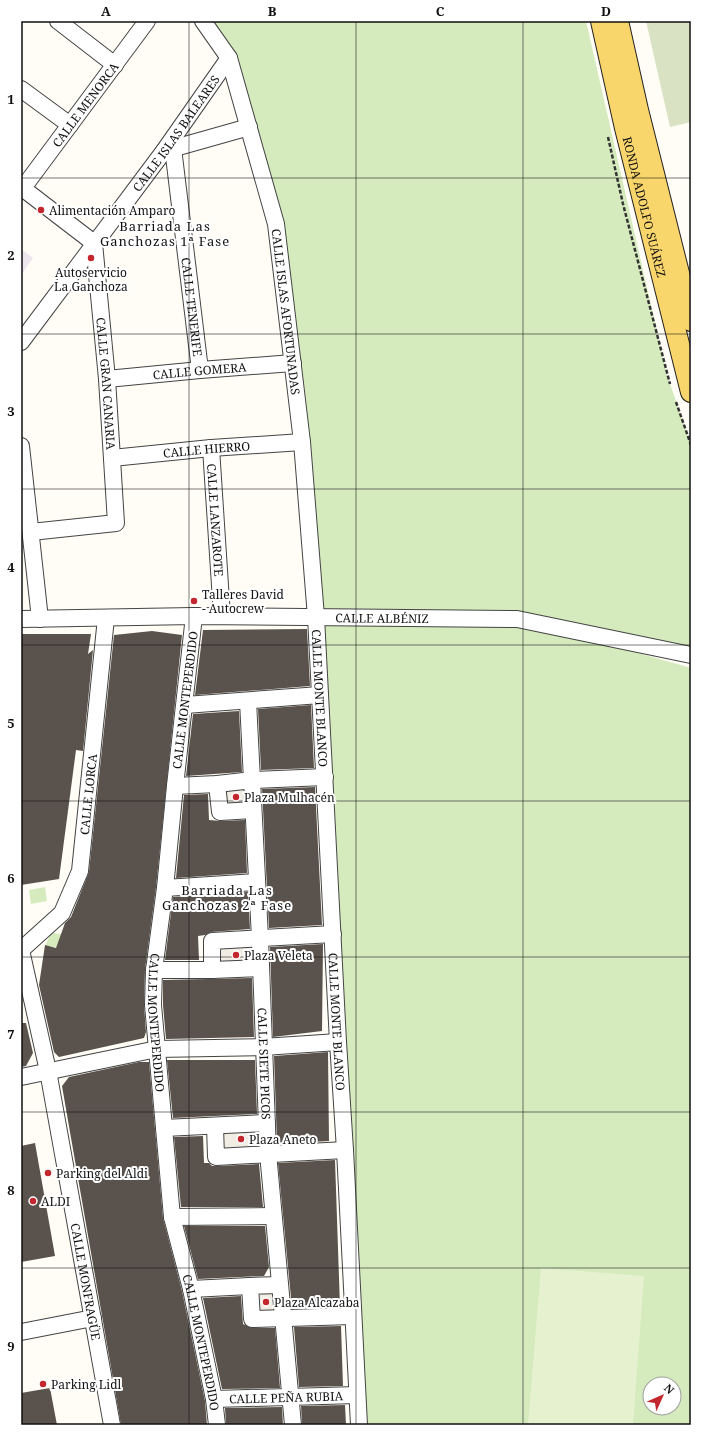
<svg xmlns="http://www.w3.org/2000/svg" width="712" height="1446" viewBox="0 0 712 1446" font-family="'Noto Serif',serif">
  <style>
    .industrial { fill: #eee6ef }
    .green { fill: #d5ebbd; fill-rule: evenodd }
    .cemetery { fill: #d9e3c4 }
    .pitch { fill: #e6f2cf }
    .plaza { fill: #f1ede2 }
    .building { fill: #5a524d }
    .lines { fill: none; stroke-linecap: round; stroke-linejoin: round }
    .minor-casing { stroke: #444; stroke-width: 18 }
    .major-casing { stroke: #222; stroke-width: 22 }
    .path { stroke: #333; stroke-width: 2.5; stroke-dasharray: 4 2; stroke-linecap: butt }
    .minor { stroke: #fff; stroke-width: 16 }
    .major { stroke: #f9d66b; stroke-width: 20 }
    .grid { fill: none; stroke: #111; stroke-width: 1; stroke-opacity: 0.55 }
    .poi-dot { fill: #c4262e; stroke: #fff; stroke-width: 1.5 }
    .labels { text-anchor: middle; dominant-baseline: central; stroke-width: 4; stroke-linejoin: round; paint-order: stroke }
    .street-label { font-size: 12px; fill: #111; stroke: #fff }
    .poi-label { font-size: 12px; fill: #111; stroke: #fff; text-anchor: start }
    .neighbourhood-label { font-size: 13px; letter-spacing: 1px; fill: #111; stroke: #fff }
    .neatline { fill: none; stroke: #111; stroke-width: 1.5 }
    .grid-label { font-size: 13px; text-anchor: middle; font-weight: bold; fill: #111 }
  </style>
  <rect width="100%" height="100%" fill="#fffdf5"/>
  <path class="industrial" d="M21,249L33,258L21,275Z"/>
  <path class="green" d="M203,21H586L667,375L691,445V655L525,621L691,668V1425H359L320,695L276,224L229,58ZM650,1384H674V1408H650Z
    M45,887L47,901L31,904L29,890Z
    M51,933L112,939L111,952L45,946Z"/>
  <path class="cemetery" d="M646,21H691V122L670,127Z"/>
  <path class="pitch" d="M541,1268L644,1276L633,1425H528Z"/>
  <path class="plaza" d="M253,780V810L220,812L217,784Z
    M260,938V968L212,970V941Z
    M267,1123L268,1153L216,1157L215,1126Z
    M280,1285L283,1317L252,1319L250,1286Z"/>
  <path class="building" d="M307,629L310,686L195,695L203,630Z
    M152,631L182,635L156,887L145,969L144,1005L146,1032L144,1038L59,1057L54,1052L39,985L45,945L56,948L65,923L71,917L89,872L114,635Z
    M21,634H91L88,654L93,650L83,751L76,750L59,879L21,885Z
    M311,705L314,768L261,770L258,709Z
    M239,711L242,772L186,776L193,714Z
    M315,787L322,925L269,928L262,789Z
    M208,794L209,820L221,821L245,820L247,873L176,878L184,795Z
    M248,892L250,929L211,932L205,935L198,936L199,960H165L173,897Z
    M323,944L322,1031L273,1037L270,947Z
    M252,978L254,1037L166,1039L163,1005V980Z
    M21,1023H26L33,1053L26,1066L21,1067Z
    M328,1052L329,1141L277,1144L274,1056Z
    M167,1060H255L257,1114L173,1118Z
    M139,1062H149L163,1218L182,1291L205,1401L207,1425H121L62,1086L69,1077Z
    M203,1136L204,1163H209L212,1166H217L259,1164L263,1207H181L174,1137Z
    M35,1143L55,1256L21,1262V1146Z
    M335,1160L340,1307L292,1308L278,1163Z
    M184,1226H265L269,1267L264,1276L198,1279Z
    M241,1296L243,1324L252,1328H275L280,1388L222,1389L203,1298Z
    M341,1326L343,1386L299,1387L294,1327Z
    M50,1388L57,1425H21V1393Z
    M345,1405L346,1425H302L301,1406Z
    M282,1407L283,1425H226L225,1408Z"/>
  <g class="lines">
    <defs>
      <g id="minor">
        <path d="M58,21L115,65"/>
        <path id="s1" d="M203,21L229,58L276,224L302,442L316,617L338,1042L345,1150L359,1425"/>
        <path d="M21,89L70,125"/>
        <path id="s2" d="M173,148L200,370"/>
        <path d="M164,151L249,127"/>
        <path id="s3" d="M21,187L94,243L107,379L116,523L31,532"/>
        <path id="s4" d="M23,188L147,21"/>
        <path id="s5" d="M21,342L164,151L229,58"/>
        <path id="s6" d="M107,379L200,370L293,363"/>
        <path d="M21,446L40,619"/>
        <path id="s7" d="M211,448L222,616"/>
        <path id="s8" d="M112,458L211,448L302,442"/>
        <path id="s9" d="M194,616L175,786L165,888L154,970L153,1005L172,1217L191,1289L214,1399L217,1425"/>
        <path id="s10" d="M21,619L194,616L517,619L691,655"/>
        <path id="s11" d="M248,701L260,938L268,1153L293,1425"/>
        <path d="M185,705L320,695"/>
        <path d="M217,784L220,812L253,810"/>
        <path d="M175,786L217,784L253,780L325,777"/>
        <path d="M165,888L256,882"/>
        <path id="s12" d="M21,950L48,1071L112,1425"/>
        <path id="s13" d="M21,950L62,913L80,871L106,618"/>
        <path d="M154,970H212L260,968"/>
        <path d="M212,970V941L333,934"/>
        <path d="M21,1077L157,1049L263,1047L338,1042"/>
        <path d="M215,1126L216,1157L345,1150"/>
        <path d="M164,1128L267,1123"/>
        <path d="M172,1217L273,1216"/>
        <path d="M280,1285L250,1286L252,1319L353,1316"/>
        <path d="M191,1289L250,1286"/>
        <path d="M21,1332L93,1318"/>
        <path id="s14" d="M214,1399L357,1395"/>
      </g>
      <g id="major">
        <path id="s15" d="M601,21L625,128L691,392"/>
        <path d="M618,21L638,110L691,321"/>
      </g>
    </defs>
    <use href="#minor" class="minor-casing"/>
    <use href="#major" class="major-casing"/>
    <path class="path" d="M608,137L623,204L670,384
      M676,402L691,445"/>
    <use href="#minor" class="minor"/>
    <use href="#major" class="major"/>
  </g>
  <path class="grid" d="M189,21V1425M356,21V1425M523,21V1425M21,178H691M21,334H691M21,489H691M21,645H691M21,801H691M21,957H691M21,1112H691M21,1268H691"/>
  <g class="poi-dot">
    <circle cx="41" cy="210" r="4"/>
    <circle cx="91" cy="258" r="4"/>
    <circle cx="194" cy="601" r="4"/>
    <circle cx="236" cy="797" r="4"/>
    <circle cx="236" cy="955" r="4"/>
    <circle cx="241" cy="1139" r="4"/>
    <circle cx="48" cy="1173" r="4"/>
    <circle cx="33" cy="1201" r="4"/>
    <circle cx="266" cy="1302" r="4"/>
    <circle cx="43" cy="1384" r="4"/>
  </g>
  <g class="labels">
    <g class="street-label">
      <text stroke="none"><textPath href="#s4" startOffset="104">CALLE MENORCA</textPath></text>
      <text stroke="none"><textPath href="#s5" startOffset="260">CALLE ISLAS BALEARES</textPath></text>
      <text stroke="none"><textPath href="#s15" startOffset="191">RONDA ADOLFO SUÁREZ</textPath></text>
      <text stroke="none"><textPath href="#s2" startOffset="160">CALLE TENERIFE</textPath></text>
      <text stroke="none"><textPath href="#s1" startOffset="306">CALLE ISLAS AFORTUNADAS</textPath></text>
      <text stroke="none"><textPath href="#s6" startOffset="93">CALLE GOMERA</textPath></text>
      <text stroke="none"><textPath href="#s3" startOffset="233">CALLE GRAN CANARIA</textPath></text>
      <text stroke="none"><textPath href="#s8" startOffset="95">CALLE HIERRO</textPath></text>
      <text stroke="none"><textPath href="#s7" startOffset="72">CALLE LANZAROTE</textPath></text>
      <text stroke="none"><textPath href="#s10" startOffset="361">CALLE ALBÉNIZ</textPath></text>
      <text stroke="none"><textPath href="#s1" startOffset="694">CALLE MONTE BLANCO</textPath></text>
      <text transform="translate(185 700) rotate(-83)">CALLE MONTEPERDIDO</text>
      <text stroke="none"><textPath href="#s13" startOffset="178">CALLE LORCA</textPath></text>
      <text stroke="none"><textPath href="#s1" startOffset="1018">CALLE MONTE BLANCO</textPath></text>
      <text stroke="none"><textPath href="#s9" startOffset="409">CALLE MONTEPERDIDO</textPath></text>
      <text stroke="none"><textPath href="#s11" startOffset="363">CALLE SIETE PICOS</textPath></text>
      <text stroke="none"><textPath href="#s12" startOffset="338">CALLE MONFRAGÜE</textPath></text>
      <text stroke="none"><textPath href="#s9" startOffset="733">CALLE MONTEPERDIDO</textPath></text>
      <text stroke="none"><textPath href="#s14" startOffset="72">CALLE PEÑA RUBIA</textPath></text>
    </g>
    <g class="poi-label">
      <text x="49" y="210">Alimentación Amparo</text>
      <text x="91" y="272" text-anchor="middle">Autoservicio<tspan x="91" dy="14">La Ganchoza</tspan></text>
      <text x="202" y="594">Talleres David<tspan x="202" dy="14">- Autocrew</tspan></text>
      <text x="244" y="797">Plaza Mulhacén</text>
      <text x="244" y="955">Plaza Veleta</text>
      <text x="249" y="1139">Plaza Aneto</text>
      <text x="56" y="1173">Parking del Aldi</text>
      <text x="41" y="1201">ALDI</text>
      <text x="274" y="1302">Plaza Alcazaba</text>
      <text x="51" y="1384">Parking Lidl</text>
    </g>
    <g class="neighbourhood-label">
      <text x="165" y="226">Barriada Las<tspan x="165" dy="15">Ganchozas 1ª Fase</tspan></text>
      <text x="227" y="890">Barriada Las<tspan x="227" dy="15">Ganchozas 2ª Fase</tspan></text>
    </g>
  </g>
  <rect width="712" height="1446" fill="none" stroke="#ffffff" stroke-width="44"/>
  <g transform="translate(662 1396) rotate(45)"><circle r="19" fill="#ffffff" stroke="#a0a0a0"/>
  <path d="M0-3L7 15L0 10L-7 15Z" fill="#c4262e"/>
  <text y="-6" font-size="11" font-weight="bold" text-anchor="middle" fill="#111111">N</text>
  </g>
  <rect x="22" y="22" width="668" height="1402" class="neatline"/>
  <g class="grid-label">
    <text x="106" y="16">A</text>
    <text x="272" y="16">B</text>
    <text x="440" y="16">C</text>
    <text x="606" y="16">D</text>
    <text x="11" y="104">1</text>
    <text x="11" y="260">2</text>
    <text x="11" y="416">3</text>
    <text x="11" y="572">4</text>
    <text x="11" y="728">5</text>
    <text x="11" y="883">6</text>
    <text x="11" y="1039">7</text>
    <text x="11" y="1195">8</text>
    <text x="11" y="1351">9</text>
  </g>
</svg>
